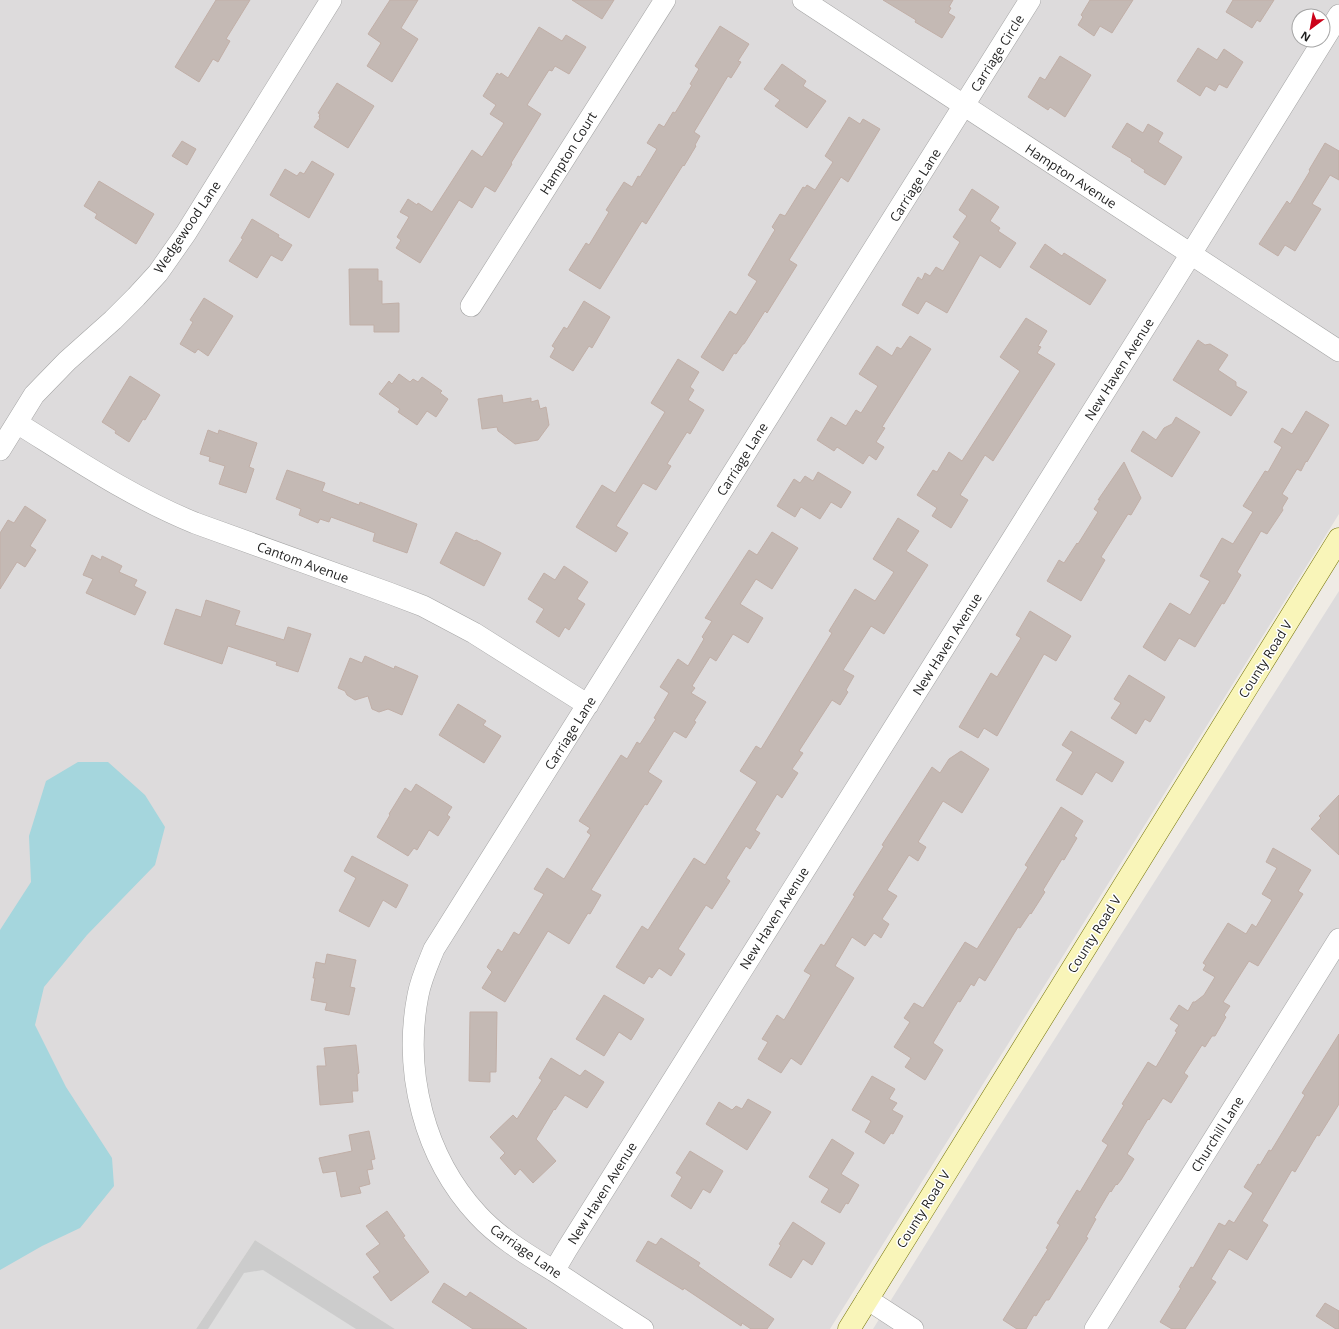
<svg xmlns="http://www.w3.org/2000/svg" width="1339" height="1329" viewBox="0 0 1339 1329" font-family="'Open Sans',sans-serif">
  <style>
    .residential { fill: #dddbdc; fill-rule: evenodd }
    .religious { fill: #ccc }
    .parking { fill: #dedede }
    .water { fill: #a5d6dd }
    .building { fill: #c4b9b4; stroke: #c1afa7 }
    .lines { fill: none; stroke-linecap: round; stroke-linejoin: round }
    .minor-casing { stroke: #a5a5a5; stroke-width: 22 }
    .secondary-casing { stroke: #757406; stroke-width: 23 }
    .minor { stroke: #fff; stroke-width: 21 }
    .secondary { stroke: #f9f5b9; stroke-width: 22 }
    .labels { text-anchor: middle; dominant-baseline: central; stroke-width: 3; stroke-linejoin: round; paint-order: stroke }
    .street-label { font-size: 13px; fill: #1e1e1e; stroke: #fff }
  </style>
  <rect width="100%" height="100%" fill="#efebe5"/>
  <path class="residential" d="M0,0H1339V514L830,1329H395L255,1240L196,1329H0ZM1299,16H1323V40H1299Z
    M1339,591V1329H873L983,1152Z"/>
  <path class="religious" d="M255,1240L395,1329H196Z"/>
  <path class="parking" d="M263,1270L356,1329H208L244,1273Z"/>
  <path class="water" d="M78,762H108L145,795L165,827L155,865L87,935L44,987L35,1025L66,1087L112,1158L114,1186L80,1228L42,1246L0,1270V930L31,882L29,836L46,781Z"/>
  <path class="building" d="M216,0H250L226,39L230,41L218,62L213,59L199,82L175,67Z
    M390,0H418L401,28L418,39L392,82L367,66L381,43L368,34Z
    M572,0H614L602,19Z
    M883,0H953L949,7L951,8L948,13L955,17L942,38L915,22L916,20Z
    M1090,0H1133L1112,33L1100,26L1094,36L1078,25L1083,17L1081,15Z
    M1233,0H1274L1260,22L1257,20L1252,28L1226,12Z
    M720,26L749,44L738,61L741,62L731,78L728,76L694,132L700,136L695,145L696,146L684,166L683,165L646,224L642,221L600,289L569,270L586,243L589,245L609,212L606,210L624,182L632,187L638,176L640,177L657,149L647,143L659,124L664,127L673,112L675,113L692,85L690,84L699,69L695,66Z
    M539,27L562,41L566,35L586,47L569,74L555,66L552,71L549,70L527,105L541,114L511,163L512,164L495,192L485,186L472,208L459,200L420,263L396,248L401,240L397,237L409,217L400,212L408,199L417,205L418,203L432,212L472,150L482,157L504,123L490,114L496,105L483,96L497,73L500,75L501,73L508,78Z
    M1198,48L1217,60L1224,49L1243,62L1227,88L1219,84L1215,91L1206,86L1200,96L1177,81Z
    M1060,56L1091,75L1065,117L1050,107L1048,110L1028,97L1040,77L1045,80Z
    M782,64L806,81L803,86L826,101L807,128L775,106L780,100L764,89Z
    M337,83L374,106L348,148L314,127L320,118L319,117L320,114L318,113Z
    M849,117L860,124L863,119L880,129L848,182L841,177L789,260L797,265L767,313L765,311L744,344H743L736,354L734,353L723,371L701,357L730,311L736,315L757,281L748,275L773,233L775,230L772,227L780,214L785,216L803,187L805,188L807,185L815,190L833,162L825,156Z
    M1127,123L1143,133L1148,124L1163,133L1158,142L1182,157L1165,185L1144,172L1145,170L1131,161L1132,159L1112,147Z
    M182,141L196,149L187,165L172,156Z
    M1325,143L1339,151V180L1330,175L1312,204L1321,209L1295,251L1285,245L1278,256L1259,244L1287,201L1290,204L1310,171L1309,170Z
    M312,161L334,174L309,218L270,195L285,169L297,176L300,172L304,174Z
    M99,181L154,214L136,244L95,218L97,214L84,206Z
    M972,189L999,207L990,221L1000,228L998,231L1016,243L1000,268L980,255L947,313L926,301L918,314L902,305L918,277L922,280L925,273L930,276L936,267L943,271L960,242L953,237L967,216L959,210Z
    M252,219L279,235L278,237L292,245L282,261L271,255L257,278L229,261L243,239L241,238Z
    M1045,244L1062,256L1064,253L1106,280L1090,305L1030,267Z
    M349,269H378V281H382V304L399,303V332H374V325H350Z
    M204,298L233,316L208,356L198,349L195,353L180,344L193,322L190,320Z
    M584,301L610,317L592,348L589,346L573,371L550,357L555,348L552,346L564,327L567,329Z
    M1026,318L1047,331L1038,346L1041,347L1037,353L1055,364L993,461L985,455L960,495L968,500L951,528L932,516L937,508L917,495L933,470L937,472L949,452L962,461L1020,371L1000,357Z
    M910,336L931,349L882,427L885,428L876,442L884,447L876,460L869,455L863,464L837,447L834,451L817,440L831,417L846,426L856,410L861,413L878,386L859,374L877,346L892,356L897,347L901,349Z
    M1198,340L1205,345L1210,344L1228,355L1218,370L1236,382V386L1247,392L1231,416L1173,380Z
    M678,359L699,372L690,387L694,390L688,400L704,410L690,434L687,432L667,464L671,466L656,490L643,483L616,526L628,533L616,552L576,527L602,485L615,493L665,412L651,403Z
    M399,374L410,382L413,379L418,382L422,377L442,391L440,393L448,399L436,417L427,411L417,425L398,412L400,409L379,394L389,381L392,384Z
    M130,376L160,395L145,420L143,419L129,442L115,433L116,431L102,422Z
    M502,395L503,403L531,398V402L538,400L540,409L546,407L549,425L538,440L515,444L498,431L497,427L482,429L478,399Z
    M1306,411L1329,425L1307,462L1306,461L1301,471L1297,469L1282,494L1288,498L1282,508L1283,510L1267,534L1261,531L1237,572L1241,575L1224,604L1222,603L1195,647L1179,638L1165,661L1143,647L1170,603L1190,615L1210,581L1200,576L1222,538L1233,544L1253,512L1243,506L1265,471L1268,472L1282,447L1274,442L1282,428L1292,434Z
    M1176,417L1200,432L1172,477L1131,451L1143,431L1156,440L1164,428L1172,424Z
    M208,430L218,434L219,430L257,443L249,467L254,469L246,493L219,484L225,466L209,461L210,457L200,454Z
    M1124,462L1141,498L1131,515L1128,514L1101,557L1105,560L1081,601L1047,581L1059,560L1064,563L1077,543L1078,544L1098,512L1094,509L1100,500H1098Z
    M287,470L325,483L322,491L359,505L360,502L417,524L407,553L373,541L375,533L331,517L329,522L320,519L318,523L299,515L301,509L276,499Z
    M818,472L851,492L841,508L831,502L820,519L801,507L795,517L777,506L794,479L800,483L805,476L813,481Z
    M25,506L46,520L30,546L36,550L25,567L17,562L0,589V533L8,520L14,523Z
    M898,518L919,531L906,551L928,565L884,634L871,626L843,670L854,676L846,690L848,692L840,705L832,700L799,751L803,753L792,769L798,773L782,798L777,794L755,830L760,833L750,849L746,846L726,878L730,881L712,909L706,905L678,949L685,954L671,976L659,968L652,978L649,976L644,984L616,967L642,926L648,930L694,858L705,865L757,782L740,771L756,746L761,749L832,633L829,631L855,589L875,601L894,572L873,559Z
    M456,532L475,541L476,540L501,553L484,586L440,563Z
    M772,532L798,548L772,589L756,579L740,604L763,618L748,643L733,634L716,661L710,657L692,686L695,688L691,693L706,702L694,721L696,722L686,738L674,731L648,772L662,781L647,805L645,804L591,890L601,895L590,914L588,913L569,944L548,931L505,1002L482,988L492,972L487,967L498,949L502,952L514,932L519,935L544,894L534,889L547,868L564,879L591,835L587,832L590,828L579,821L621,755L627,759L637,742L640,744L656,719L654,718L669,693L660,687L678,659L688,666L704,639L702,637L712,621L705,618L749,550L757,555Z
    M92,555L101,560L102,556L122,566L119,572L137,580L134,586L146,592L135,615L86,593L93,579L83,575Z
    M564,566L588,582L577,599L585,604L569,630L565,627L559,637L536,622L544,609L528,599L544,573L555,580Z
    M206,600L240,611L235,625L284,640L288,627L311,634L298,672L276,665L277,662L228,646L222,664L164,644L176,609L201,617Z
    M1030,611L1071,636L1056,661L1044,654L997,736L984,728L978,738L959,727L991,673L997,677L1021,638L1016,635Z
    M365,656L394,669L395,666L418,676L402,715L388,709L379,712L372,709L368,696L355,700L347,695L345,691L338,688L350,658L362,663Z
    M1129,675L1165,697L1150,722L1145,719L1136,734L1111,718L1121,703L1114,699Z
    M458,704L486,721L483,725L501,736L484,763L439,735Z
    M1071,731L1124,762L1112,782L1096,772L1082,795L1056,780L1073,752L1062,745Z
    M961,751L989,769L962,813L943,801L918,842L926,847L918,861L909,855L887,890L897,896L882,919L889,924L881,938L874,933L865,946L852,937L835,966L854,978L801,1065L791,1058L781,1073L758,1059L768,1042L762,1039L777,1015L784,1020L811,975L804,971L821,944L824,946L855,896L853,895L884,846L882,845L932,767L940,773L949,759Z
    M416,784L452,807L447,815L450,817L438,836L429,830L417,850L414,848L408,856L377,837L390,815L389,814L405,788L411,792Z
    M1339,795V855L1311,829L1321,818L1319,816Z
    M1061,807L1083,821L1074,836L1077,838L1064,860L1062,859L1043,890L1045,892L1031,914L1030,913L1020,928L1018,927L985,981L979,977L974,986L971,984L960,1002L958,1001L933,1043L943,1050L925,1080L905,1067L911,1058L894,1047L910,1022L904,1018L914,1003L923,1008L965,942L977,949L1028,867L1025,865Z
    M1273,848L1311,870L1298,891L1303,894L1258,966L1249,961L1223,1002L1230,1006L1224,1015L1226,1017L1215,1036H1212L1205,1047L1202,1045L1184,1073L1188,1076L1171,1103L1163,1098L1149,1120L1148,1119L1127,1154L1134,1159L1121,1180L1117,1185L1116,1184L1111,1192L1110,1191L1094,1218L1096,1219L1086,1237L1088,1238L1049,1300H1046L1036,1316L1034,1315L1026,1329H1017L1003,1320L1048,1249L1046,1248L1060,1225L1057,1223L1077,1190L1080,1192L1108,1145L1102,1141L1124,1105L1122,1104L1148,1062L1156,1067L1177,1032L1175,1031L1179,1025L1170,1019L1179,1005L1188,1011L1193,1002H1195L1204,995L1215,977L1203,970L1206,965L1203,963L1228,923L1246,934L1252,924L1256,927L1272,900L1262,894L1277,868L1266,862Z
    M352,856L408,885L396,908L383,900L369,927L339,911L356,878L344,871Z
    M327,954L356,960L350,987L355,988L349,1015L325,1010L327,1003L311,1000L315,978H313L316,962L325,964Z
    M604,995L644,1019L631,1040L619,1032L604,1056L576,1039Z
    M470,1012H497L496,1072H490V1082L469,1081Z
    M1339,1034V1104L1319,1136L1317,1135L1295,1172L1292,1170L1262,1221L1268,1225L1247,1260L1229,1249L1211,1279L1216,1282L1185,1329H1172L1160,1322L1181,1288L1179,1287L1191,1267L1193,1268L1219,1223L1225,1226L1229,1220L1234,1223L1253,1193L1244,1187L1258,1164L1260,1165L1269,1150L1271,1151L1305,1095L1302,1093Z
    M356,1045L359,1073L357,1074L358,1091H352L353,1102L320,1105L317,1066H326L324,1048Z
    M551,1058L580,1076L585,1070L604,1082L587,1108L565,1095L555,1110L554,1109L536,1139L556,1161L533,1183L520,1169L515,1175L500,1158L505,1153L490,1137L513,1115L517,1119L542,1080L539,1078Z
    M872,1076L895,1089L889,1099L897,1103L892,1110L903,1116L893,1134L891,1133L884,1144L865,1132L871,1121L852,1110Z
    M748,1099L771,1112L747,1150L706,1124L719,1102L732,1110L736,1106L742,1109Z
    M369,1131L375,1159L371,1160L373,1169L367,1170L370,1184L359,1187L361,1193L341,1197L336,1171L323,1173L319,1158L352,1151L349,1135Z
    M832,1139L854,1153L841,1174L859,1185L848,1204L846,1203L840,1213L821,1202L829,1189L809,1177Z
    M690,1151L723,1171L710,1193L703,1189L691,1209L671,1196L682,1177L676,1173Z
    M387,1211L405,1236L403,1237L429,1272L391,1301L373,1277L380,1272L366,1254L380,1244L366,1226Z
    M793,1222L825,1243L812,1265L803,1259L791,1278L769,1265L781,1245L779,1244Z
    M661,1238L700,1263L698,1266L774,1319L767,1329H751L742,1323L741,1326L684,1288L683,1290L636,1261L648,1241L656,1245Z
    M444,1283L466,1297L470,1292L527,1329H473L432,1302Z
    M1325,1303L1339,1311V1329H1336L1316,1316Z"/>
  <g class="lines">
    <defs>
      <path id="minor" d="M803,0L1339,351
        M471,306L665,0
        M17,423C75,459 131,497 195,523L389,593L423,606L474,633L588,705
        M0,450L34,395L67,361L113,320L136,297L158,273L186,233L331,0
        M554,1271L567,1249L1171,286L1339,15
        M867,1299L913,1329
        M643,1329C613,1310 583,1290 554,1271C528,1255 499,1238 478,1215C424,1157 403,1072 418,995C421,979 428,964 434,949L1030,0
        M1095,1329L1339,939"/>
      <path id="secondary" d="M849,1329L1339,539"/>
    </defs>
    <use href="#minor" class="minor-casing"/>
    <use href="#secondary" class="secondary-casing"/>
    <use href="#minor" class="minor"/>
    <use href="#secondary" class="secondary"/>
  </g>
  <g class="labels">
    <g class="street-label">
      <text transform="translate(997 53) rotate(-58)">Carriage Circle</text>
      <text transform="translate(568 153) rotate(-58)">Hampton Court</text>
      <text transform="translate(1071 176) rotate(33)">Hampton Avenue</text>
      <text transform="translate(915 185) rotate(-58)">Carriage Lane</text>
      <text transform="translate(187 227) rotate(-56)">Wedgewood Lane</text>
      <text transform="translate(1119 369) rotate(-58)">New Haven Avenue</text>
      <text transform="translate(742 459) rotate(-58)">Carriage Lane</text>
      <text transform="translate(303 562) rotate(20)">Cantom Avenue</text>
      <text transform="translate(947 644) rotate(-58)">New Haven Avenue</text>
      <text transform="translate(1265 659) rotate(-58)">County Road V</text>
      <text transform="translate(570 733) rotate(-58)">Carriage Lane</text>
      <text transform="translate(774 918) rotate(-58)">New Haven Avenue</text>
      <text transform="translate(1094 934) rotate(-58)">County Road V</text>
      <text transform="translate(1217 1134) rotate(-58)">Churchill Lane</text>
      <text transform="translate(602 1193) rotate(-58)">New Haven Avenue</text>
      <text transform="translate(923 1209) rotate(-58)">County Road V</text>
      <text transform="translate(526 1251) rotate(35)">Carriage Lane</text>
    </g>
  </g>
  <g transform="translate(1311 28) rotate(212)"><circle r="19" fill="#ffffff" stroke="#a5a5a5"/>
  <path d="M0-3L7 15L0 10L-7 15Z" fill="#cb0219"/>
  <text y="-6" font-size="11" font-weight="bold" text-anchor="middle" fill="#1e1e1e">N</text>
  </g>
</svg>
